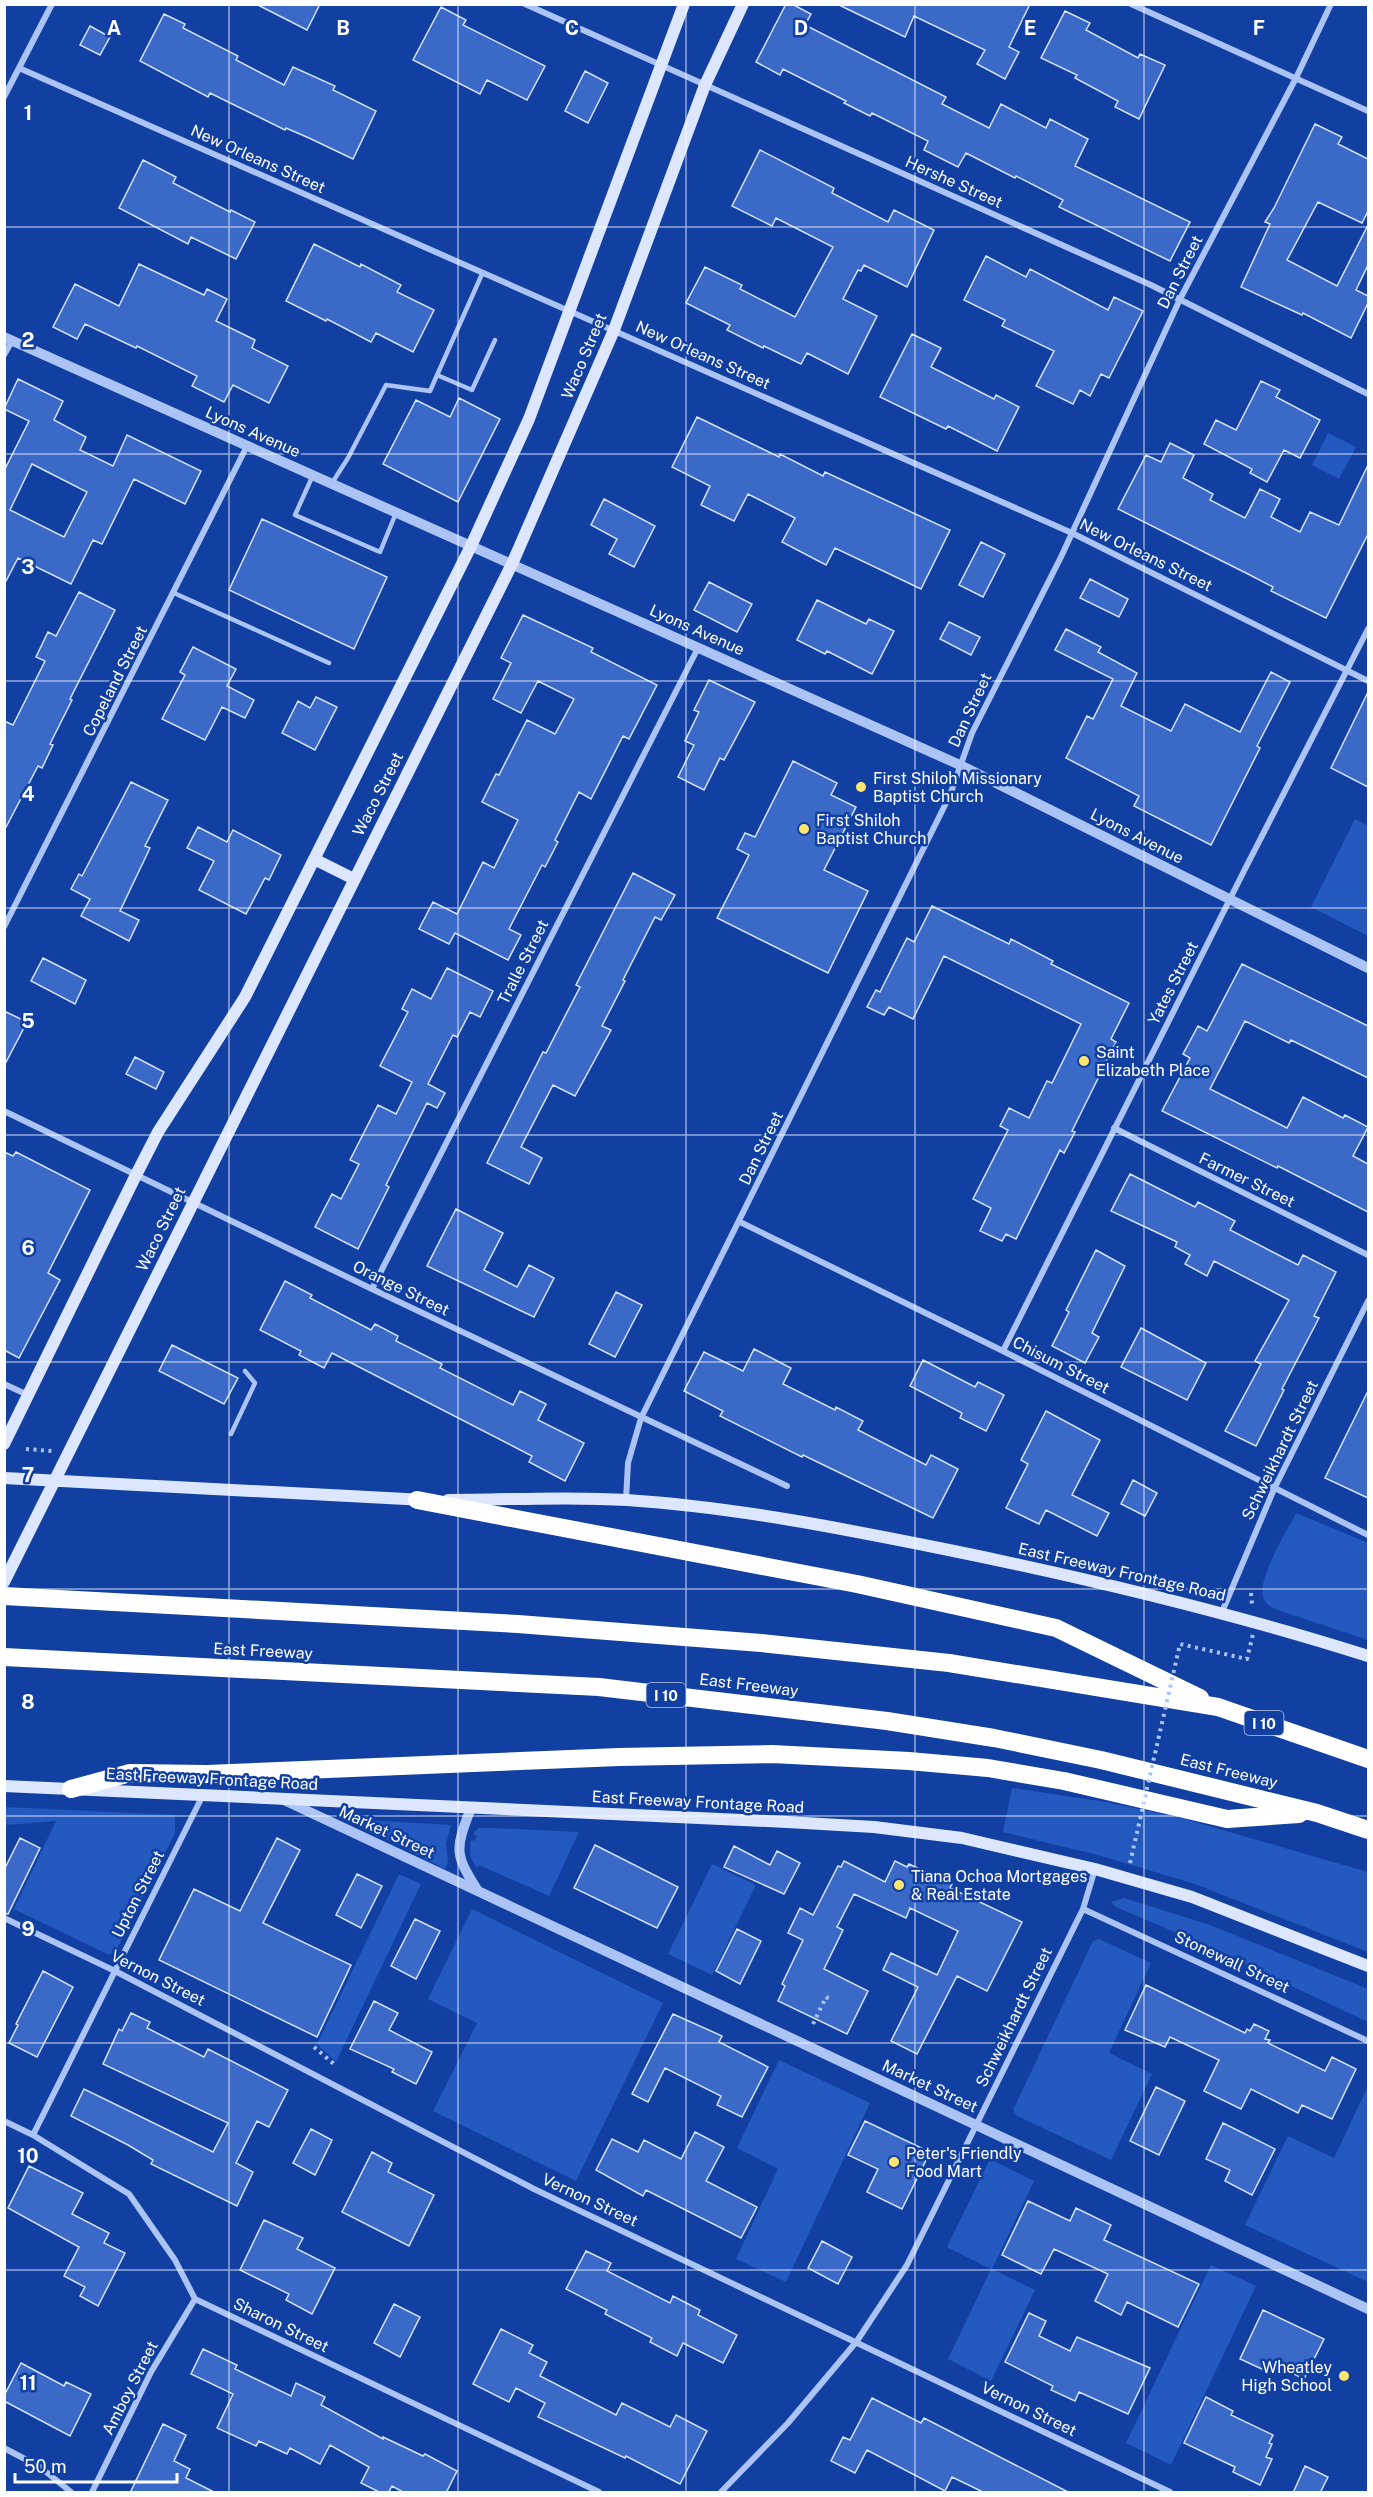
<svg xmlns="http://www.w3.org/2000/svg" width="1373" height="2497" viewBox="0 0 1373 2497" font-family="'Public Sans',sans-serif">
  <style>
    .green { fill: #2459c0 }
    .building { fill: #3a69c8; stroke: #d4e2fe; stroke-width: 1.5; fill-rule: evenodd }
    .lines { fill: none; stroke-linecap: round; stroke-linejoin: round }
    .path { stroke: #abc4f5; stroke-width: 4; stroke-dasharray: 3 4.5; stroke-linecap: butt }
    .service { stroke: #abc4f5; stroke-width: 4.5 }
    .minor { stroke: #abc4f5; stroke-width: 6 }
    .tertiary { stroke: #abc4f5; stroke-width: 10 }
    .secondary { stroke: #dce6fe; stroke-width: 12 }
    .motorway { stroke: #fff; stroke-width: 18 }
    .path-bridge { stroke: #abc4f5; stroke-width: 4; stroke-dasharray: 3 4.5; stroke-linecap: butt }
    .grid { fill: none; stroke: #fff; stroke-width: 1.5; stroke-opacity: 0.55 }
    .poi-dot { fill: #ffe66f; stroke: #1140a2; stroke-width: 2 }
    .labels { text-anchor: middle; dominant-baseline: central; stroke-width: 5; stroke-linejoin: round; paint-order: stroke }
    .shield { fill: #1140a2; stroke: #b8c6e3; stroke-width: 1.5 }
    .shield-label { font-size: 15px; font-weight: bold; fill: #fff }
    .street-label { font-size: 16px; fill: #fff; stroke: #1140a2 }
    .poi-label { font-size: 16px; fill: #fff; stroke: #1140a2; text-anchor: start }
    .grid-label { font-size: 20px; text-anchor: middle; font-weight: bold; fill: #fff; stroke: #1140a2; stroke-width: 5; stroke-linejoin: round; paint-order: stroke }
  </style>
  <rect width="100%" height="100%" fill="#1140a2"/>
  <path class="green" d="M1328,433L1356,447L1339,479L1312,465Z
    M1355,819L1368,826V936L1311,907Z
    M1296,1513L1368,1543V1640L1275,1609C1269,1606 1264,1602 1263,1596C1258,1577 1287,1531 1296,1513Z
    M1012,1788L1106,1802L1181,1818L1368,1872V1952L1195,1884L1098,1855L1003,1832Z
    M5,1807L175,1815V1833L117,1949L110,1955L103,1952L14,1909L56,1821L5,1825Z
    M346,1819L451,1825L446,1844L448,1862L445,1869Z
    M478,1828H492L579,1832L549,1896L479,1865L477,1868C470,1859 469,1851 471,1840L474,1841L477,1836L473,1834Z
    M712,1864L756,1885L712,1975L668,1954Z
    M399,1874L421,1884L336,2062L317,2044Z
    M1124,1898L1210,1925L1368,1989V2022L1198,1942L1116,1907L1111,1902Z
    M472,1909L663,2003L576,2181L433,2111L477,2023L428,1999Z
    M1099,1939L1151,1963L1109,2053L1152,2074L1111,2160L1017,2116L1013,2110L1093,1941Z
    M779,2060L870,2103L786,2282L736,2259L778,2169L737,2148Z
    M1368,2086V2282L1245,2225L1288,2136L1334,2158Z
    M990,2159L1034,2181L992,2269L1035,2290L991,2381L948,2359L991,2269L947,2247Z
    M1211,2265L1256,2286L1171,2465L1126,2443Z"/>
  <path class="building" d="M256,4H320L307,30Z
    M786,4H792L811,14L805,25L946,97L942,104L989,128L1001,104L1046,128L1050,119L1088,139L1075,166L1190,222L1170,261L1059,207L1063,200L1016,176L1015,178L966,153L958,167L924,150L928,141L872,113L870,116L844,103L846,101L783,69L780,75L756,62Z
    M837,4H1030L1009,47L1019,52L1005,79L977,64L985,50L914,16L905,37Z
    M441,7L466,20L463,25L545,66L527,100L487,80L480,94L413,60Z
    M1065,11L1090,23L1086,30L1138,58L1140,54L1165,65L1139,119L1115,107L1118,101L1075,78L1077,75L1041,58Z
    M164,14L185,24L183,28L238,56L236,60L284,85L293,67L335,86L333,90L376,111L353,159L309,138L286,128L285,130L210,93L208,97L140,61Z
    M90,26L110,37L100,55L80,45Z
    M585,71L608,83L588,123L565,111Z
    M1315,124L1342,137L1338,144L1368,159V211L1362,223L1318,202L1287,260L1337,286L1368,225V265L1356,290L1368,296V303L1351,338L1303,313L1302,315L1241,287L1270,224L1265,222L1274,208Z
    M760,150L834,188L832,193L888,222L894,210L934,230L907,287L864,265L861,271L858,270L843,299L877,316L848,374L807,353L801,364L764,346L763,348L727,330L730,325L686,303L705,267L742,285L740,289L795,317L833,247L776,218L772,226L732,206Z
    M143,160L176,177L173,183L230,212L231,210L255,222L236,259L191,237L188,244L119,208Z
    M314,244L360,267L361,264L401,285L397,292L434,310L413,352L376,333L371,342L327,319L326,321L286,301Z
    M986,256L1026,277L1030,269L1108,310L1114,297L1143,311L1109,378L1101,374L1090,396L1080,390L1073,404L1036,386L1054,351L1002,326L1005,320L964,300Z
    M139,264L204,295L207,289L227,299L216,321L255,340L252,348L288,366L269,403L233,385L224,402L192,386L197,376L137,346L136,348L85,324L77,339L53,327L75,284L119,306Z
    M912,334L941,348L931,367L994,399L996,395L1019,407L997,451L948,426L946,429L880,397Z
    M18,379L63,401L54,420L86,437L80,450L113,466L127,435L201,471L185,504L134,479L102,544L93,540L71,584L18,558L4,585V471L29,421L4,409ZM32,464L87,492L64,537L10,510Z
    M1261,381L1280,390L1276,397L1320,420L1300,458L1284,450L1267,482L1250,473L1252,469L1204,444L1216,420L1236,430Z
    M459,398L500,419L458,502L383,464L416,400L450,417Z
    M697,417L779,457L780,454L823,476L825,472L950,530L921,589L835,548L826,565L782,542L795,518L748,494L734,521L701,505L710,486L672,467Z
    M1170,443L1194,455L1183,478L1213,494L1210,500L1245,518L1260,489L1280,499L1271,517L1300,532L1310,512L1339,525L1368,465V534L1326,618L1271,591L1273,587L1248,574L1118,509L1146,455L1161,462Z
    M604,499L655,526L634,567L609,554L617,539L591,525Z
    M262,519L387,577L354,649L229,590Z
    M981,542L1005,554L983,597L959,585Z
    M1090,579L1128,599L1119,617L1080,598Z
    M709,582L752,604L737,632L694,610Z
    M79,592L115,610L70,699L72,700L50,744L53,745L42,768L38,766L4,831V721L13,725L45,661L36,657L48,632L56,636Z
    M817,600L866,624L869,619L894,631L872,674L827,651L825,654L797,640Z
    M523,615L593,648L591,652L657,685L629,739L623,736L591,799L579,792L555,840L558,842L545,867L542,865L509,929L521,935L508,960L455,933L449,944L419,929L433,902L457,914L483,862L494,868L518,820L482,802L496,774L499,775L527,720L555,734L574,699L538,681L521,713L493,699L511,663L501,658Z
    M949,622L980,637L971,655L940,639Z
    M1066,629L1101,647L1098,652L1137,673L1121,706L1171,731L1185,704L1240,732L1271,672L1290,682L1257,746L1260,748L1211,845L1134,806L1139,796L1066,758L1087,716L1093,719L1113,679L1055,650Z
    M193,647L236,669L227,686L254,700L245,718L222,707L205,740L162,719L185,675L180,672Z
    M709,680L755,702L724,760L720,758L704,790L678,777L694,745L685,741L699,712L694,710Z
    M1368,692V787L1331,768Z
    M316,697L337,707L315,750L282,733L298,701L310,708Z
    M793,761L837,783L831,795L856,807L824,870L868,891L828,973L717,918L749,855L737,849L745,833L755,837Z
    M131,782L168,800L145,846L150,848L120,911L139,920L129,941L81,916L90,899L71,889L79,874L82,876Z
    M198,827L227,842L233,830L281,855L269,880L265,878L246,914L199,890L214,861L187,848Z
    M633,873L675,895L661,920L655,917L623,980L625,981L602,1026L611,1030L575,1096L553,1085L521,1147L542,1158L529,1184L487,1163L543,1052L546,1053L580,987L576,985Z
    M932,906L1009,944L1011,939L1053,961L1051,964L1129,1003L1111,1039L1116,1042L1072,1131L1075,1132L1064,1153L1060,1150L1016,1239L1006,1234L1002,1241L980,1231L991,1208L973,1199L1008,1130L1000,1126L1009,1108L1029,1118L1047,1081L1052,1083L1081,1024L944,956L913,1019L889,1007L884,1015L867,1007L876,990L880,992L907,938L914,942Z
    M43,958L86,980L75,1004L31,981Z
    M1242,964L1368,1026V1078L1291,1040L1289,1043L1245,1021L1210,1089L1287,1128L1303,1097L1343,1118L1345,1115L1368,1127L1353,1156L1368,1164V1212L1278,1166L1277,1168L1162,1111L1190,1058L1183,1054L1198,1026L1207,1031Z
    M447,968L493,991L480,1017L470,1012L457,1037L453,1035L428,1084L445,1093L437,1108L427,1103L386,1185L389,1187L358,1249L315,1227L332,1194L341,1199L359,1164L350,1160L378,1105L396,1114L412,1082L380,1066L408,1012L402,1009L412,989L431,999Z
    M4,1011L27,1022L4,1066Z
    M135,1057L164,1072L156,1089L126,1074Z
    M4,1152L13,1156L16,1152L90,1190L48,1273L60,1280L19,1358L4,1350Z
    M1130,1174L1195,1207L1198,1202L1235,1221L1230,1230L1298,1265L1303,1255L1336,1272L1314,1316L1319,1318L1282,1389L1284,1390L1256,1446L1225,1431L1261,1364L1255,1361L1289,1300L1214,1261L1207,1276L1185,1264L1190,1255L1175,1247L1177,1242L1111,1211Z
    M456,1209L503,1233L484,1270L517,1287L529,1265L554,1278L534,1317L427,1266Z
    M1096,1250L1125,1266L1092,1333L1099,1337L1085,1363L1052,1346L1069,1312L1066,1310Z
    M285,1281L312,1295L310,1298L371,1330L375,1324L398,1336L396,1341L442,1364L440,1368L513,1405L520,1391L546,1404L538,1420L584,1443L565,1481L529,1462L532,1456L332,1353L324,1368L299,1355L301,1351L260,1330Z
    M616,1292L642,1305L615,1357L589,1344Z
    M1141,1328L1206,1363L1187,1400L1121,1367Z
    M172,1345L238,1378L224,1404L159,1371Z
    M754,1349L791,1368L783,1384L835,1410L836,1407L863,1421L858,1430L926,1465L931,1455L958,1469L933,1518L803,1455L802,1457L720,1416L723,1411L684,1391L704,1352L743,1371Z
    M923,1360L975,1387L978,1382L1004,1395L986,1431L960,1418L962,1413L910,1386Z
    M1368,1391V1498L1325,1478Z
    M1046,1411L1100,1440L1072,1495L1109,1513L1097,1536L1046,1510L1039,1524L1006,1508L1028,1464L1021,1460Z
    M1133,1480L1157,1493L1145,1516L1121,1504Z
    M20,1838L40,1848L8,1914L4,1913V1870Z
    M277,1838L300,1850L263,1923L351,1965L317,2037L159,1960L194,1889L240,1911Z
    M595,1845L678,1887L657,1928L574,1888Z
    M734,1846L770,1865L777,1851L800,1863L784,1894L724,1867Z
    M844,1861L885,1882L895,1861L907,1867L909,1864L952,1884L950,1888L1022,1922L987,1991L957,1976L917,2054L891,2041L918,1987L883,1970L891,1953L937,1975L958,1931L910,1908L906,1918L854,1894L837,1927L843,1930L824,1969L868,1991L847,2034L778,2001L785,1986L782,1984L803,1940L788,1933L800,1908L813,1915L838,1866L841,1867Z
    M357,1874L382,1886L361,1928L336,1915Z
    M415,1919L440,1931L416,1979L391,1966Z
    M737,1929L761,1941L740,1984L716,1971Z
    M43,1971L73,1987L37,2057L9,2043L18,2025L16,2024Z
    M1146,1985L1245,2033L1247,2029L1250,2031L1254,2024L1269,2031L1265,2039L1270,2040L1268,2043L1325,2071L1332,2057L1356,2069L1332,2119L1302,2105L1298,2113L1251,2089L1241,2109L1204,2091L1219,2060L1170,2037L1165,2047L1125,2030Z
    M374,2001L398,2013L389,2030L432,2052L416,2084L392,2072L394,2069L350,2049Z
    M131,2013L150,2022L147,2028L204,2057L208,2049L288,2090L269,2127L257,2121L236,2163L253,2172L237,2206L151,2164L153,2160L128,2145L71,2116L84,2089L213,2152L228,2123L103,2064L119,2029L122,2031Z
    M673,2014L722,2036L719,2042L768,2067L742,2117L717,2105L721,2096L665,2068L648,2102L632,2094Z
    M1156,2087L1185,2101L1159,2155L1130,2141Z
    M865,2121L930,2152L902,2209L867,2192L878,2169L848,2155Z
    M1223,2123L1275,2149L1252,2195L1225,2181L1230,2170L1206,2159Z
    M311,2129L332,2140L315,2175L293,2163Z
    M695,2132L724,2147L706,2181L757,2207L741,2238L646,2190L643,2196L596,2170L612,2139L638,2152L644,2140L681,2159Z
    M372,2152L392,2163L388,2172L434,2195L409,2246L342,2212Z
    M29,2166L83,2193L72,2214L109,2233L104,2243L125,2253L98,2306L80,2296L85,2287L64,2276L79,2247L8,2208Z
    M1028,2201L1070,2221L1076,2208L1111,2225L1104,2240L1199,2284L1178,2327L1127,2302L1121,2315L1095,2301L1108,2274L1054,2249L1041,2274L1002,2255Z
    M264,2220L303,2238L297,2249L335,2268L312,2314L286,2300L289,2294L240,2270Z
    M822,2241L852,2257L838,2284L808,2268Z
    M586,2251L611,2263L607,2271L670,2303L673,2296L700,2310L698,2315L737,2335L723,2363L683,2343L677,2356L650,2342L652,2338L605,2314L607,2310L566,2289Z
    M394,2304L420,2317L400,2357L374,2343Z
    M1263,2310L1324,2339L1304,2379L1269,2362L1264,2370L1240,2359Z
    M1029,2313L1046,2321L1039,2336L1070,2351L1077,2337L1150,2368L1128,2414L1079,2392L1075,2401L1051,2390L1053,2386L1005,2362Z
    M501,2329L533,2345L529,2353L547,2362L540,2376L616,2415L622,2403L670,2427L676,2415L707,2431L680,2484L626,2456L625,2458L538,2417L545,2403L516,2388L509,2402L473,2384Z
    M203,2349L237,2365L235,2369L291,2396L296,2383L325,2397L321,2405L383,2439V2437L423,2456L425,2454L457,2471L446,2493H405L392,2486L388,2493H381L361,2483L369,2467L330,2445L320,2464L290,2448L287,2454L259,2441L256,2446L217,2428L233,2394L191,2374Z
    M21,2363L64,2386L66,2382L91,2394L70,2436L4,2401V2396Z
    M1206,2397L1233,2411L1231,2415L1273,2435L1269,2443L1272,2444L1266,2457L1272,2459L1260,2485L1233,2472L1235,2467L1184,2443Z
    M872,2398L921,2423L924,2418L1070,2493H985L952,2477L945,2491L867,2450L855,2473L831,2461L843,2437L850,2440Z
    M163,2424L186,2435L174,2461L190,2469L186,2478L216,2493H130Z
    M1305,2466L1328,2477L1320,2493H1293Z"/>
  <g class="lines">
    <path class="path" d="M26,1449L52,1451
      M1251,1593L1252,1605
      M813,2024L826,1997L829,1999
      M314,2047L335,2065"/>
    <path class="service" d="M437,375L472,390L495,340
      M313,475L295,515L380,552L396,513
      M332,483L348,458L386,385L430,391L482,274
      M174,593L329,663
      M231,1434L255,1383L245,1371"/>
    <path class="minor" d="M525,4L1151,285L1368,394
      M1131,4L1368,111
      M19,68L1072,533L1368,681
      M4,97L52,4
      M4,355L12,341
      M4,927L247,446
      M4,1111L372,1289L787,1486
      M1114,1128L1368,1255
      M740,1222L1003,1351L1368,1535
      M372,1289L698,648
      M1003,1351L1245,869L1368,629
      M4,1384L28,1395
      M626,1500L628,1463L641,1418L950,795L972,733L1061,557L1180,299L1296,78L1331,4
      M1222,1612L1274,1489L1368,1301
      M1083,1909L1368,2041
      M4,1918L115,1971L534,2189L1170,2492
      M4,2121L33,2135L129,2194L175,2260L195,2299L599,2492
      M33,2135L203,1795
      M4,2448L40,2467L71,2492
      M92,2492L151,2372L195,2299
      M721,2492L788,2423L857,2341L907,2265L1083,1909L1095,1869"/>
    <path class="tertiary" d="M4,337L960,765L1368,968
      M284,1800L1368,2309
      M471,1808C455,1849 454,1854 478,1891"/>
    <path class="secondary" d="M314,859L354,879
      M4,1444L136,1175L158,1132L245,997L471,546L529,419L684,4
      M4,1478L425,1500
      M448,1500C507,1500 568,1496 627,1500C733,1507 840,1528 944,1549C1087,1578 1229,1612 1368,1656
      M4,1582L512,564L614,330L705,85L743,4
      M4,1786L787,1822L874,1827L962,1838L1095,1869L1192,1897L1368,1966"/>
    <path class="motorway" d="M417,1500L857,1584L1056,1628L1200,1698
      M4,1596L518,1624L761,1643L949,1663L1218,1707L1368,1759
      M4,1657L599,1687L887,1721L994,1738L1101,1760L1317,1813L1368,1830
      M71,1789L130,1773L207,1774L619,1757L772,1754L909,1761L988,1768L1064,1781L1227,1819L1299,1814"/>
    <path class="path-bridge" d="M1130,1863L1180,1644L1247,1659L1253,1634"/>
  </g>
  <path class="grid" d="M229,4V2492M458,4V2492M686,4V2492M915,4V2492M1144,4V2492M4,227H1368M4,454H1368M4,681H1368M4,908H1368M4,1135H1368M4,1362H1368M4,1589H1368M4,1816H1368M4,2043H1368M4,2270H1368"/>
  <g class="poi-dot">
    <circle cx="861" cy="787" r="6"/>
    <circle cx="804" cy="829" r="6"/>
    <circle cx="1084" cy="1061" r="6"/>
    <circle cx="899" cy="1885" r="6"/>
    <circle cx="894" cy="2162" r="6"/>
    <circle cx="1344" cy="2376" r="6"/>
  </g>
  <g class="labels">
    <g class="shield">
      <rect x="646.5" y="1683" width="39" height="24" rx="4.5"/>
      <rect x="1244.5" y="1711" width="39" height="24" rx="4.5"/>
    </g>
    <g class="shield-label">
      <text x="666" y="1695">I 10</text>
      <text x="1264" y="1723">I 10</text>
    </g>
    <g class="street-label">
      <text transform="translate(258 159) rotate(24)">New Orleans Street</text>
      <text transform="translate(954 182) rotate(24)">Hershe Street</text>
      <text transform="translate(1180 272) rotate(-63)">Dan Street</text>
      <text transform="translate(703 355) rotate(24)">New Orleans Street</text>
      <text transform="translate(584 356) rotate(-67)">Waco Street</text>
      <text transform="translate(253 432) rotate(24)">Lyons Avenue</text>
      <text transform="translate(1146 555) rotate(26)">New Orleans Street</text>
      <text transform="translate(697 630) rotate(24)">Lyons Avenue</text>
      <text transform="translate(115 681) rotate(-63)">Copeland Street</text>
      <text transform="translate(970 710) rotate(-65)">Dan Street</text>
      <text transform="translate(378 794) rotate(-63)">Waco Street</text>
      <text transform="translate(1137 836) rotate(27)">Lyons Avenue</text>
      <text transform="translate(523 962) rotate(-63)">Tralle Street</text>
      <text transform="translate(1173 983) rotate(-63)">Yates Street</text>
      <text transform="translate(761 1148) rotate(-64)">Dan Street</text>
      <text transform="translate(1247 1180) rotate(26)">Farmer Street</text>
      <text transform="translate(161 1229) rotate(-64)">Waco Street</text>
      <text transform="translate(401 1288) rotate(26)">Orange Street</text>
      <text transform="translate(1061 1365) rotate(27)">Chisum Street</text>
      <text transform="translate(1280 1450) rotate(-64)">Schweikhardt Street</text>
      <text transform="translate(1122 1572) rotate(13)">East Freeway Frontage Road</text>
      <text transform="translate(263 1651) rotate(3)">East Freeway</text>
      <text transform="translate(749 1685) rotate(7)">East Freeway</text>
      <text transform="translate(1229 1771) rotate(14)">East Freeway</text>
      <text transform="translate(212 1779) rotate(3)">East Freeway Frontage Road</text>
      <text transform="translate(698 1802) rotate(3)">East Freeway Frontage Road</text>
      <text transform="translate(387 1832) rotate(25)">Market Street</text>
      <text transform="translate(138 1894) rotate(-63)">Upton Street</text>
      <text transform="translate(1232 1962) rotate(25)">Stonewall Street</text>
      <text transform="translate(158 1978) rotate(27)">Vernon Street</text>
      <text transform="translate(1014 2017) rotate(-64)">Schweikhardt Street</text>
      <text transform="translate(930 2086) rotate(25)">Market Street</text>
      <text transform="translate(590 2200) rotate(25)">Vernon Street</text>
      <text transform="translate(281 2325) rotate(26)">Sharon Street</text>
      <text transform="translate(130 2388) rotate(-63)">Amboy Street</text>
      <text transform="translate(1029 2409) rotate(26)">Vernon Street</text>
    </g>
    <g class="poi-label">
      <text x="873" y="778">First Shiloh Missionary<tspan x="873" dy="18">Baptist Church</tspan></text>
      <text x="816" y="820">First Shiloh<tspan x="816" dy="18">Baptist Church</tspan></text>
      <text x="1096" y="1052">Saint<tspan x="1096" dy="18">Elizabeth Place</tspan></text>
      <text x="911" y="1876">Tiana Ochoa Mortgages<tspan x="911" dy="18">&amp; Real Estate</tspan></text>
      <text x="906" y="2153">Peter's Friendly<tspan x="906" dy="18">Food Mart</tspan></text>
      <text x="1332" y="2367" text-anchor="end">Wheatley<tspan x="1332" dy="18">High School</tspan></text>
    </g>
  </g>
  <g class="grid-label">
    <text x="114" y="35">A</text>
    <text x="343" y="35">B</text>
    <text x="572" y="35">C</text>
    <text x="801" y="35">D</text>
    <text x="1030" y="35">E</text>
    <text x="1259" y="35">F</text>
    <text x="28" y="120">1</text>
    <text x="28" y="347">2</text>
    <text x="28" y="574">3</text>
    <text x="28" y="801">4</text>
    <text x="28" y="1028">5</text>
    <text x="28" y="1255">6</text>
    <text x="28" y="1482">7</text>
    <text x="28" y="1709">8</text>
    <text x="28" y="1936">9</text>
    <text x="28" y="2163">10</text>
    <text x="28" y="2390">11</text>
  </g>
  <rect width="1373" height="2497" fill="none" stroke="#ffffff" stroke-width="12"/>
  <path d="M15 2473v9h162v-9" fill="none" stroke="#ffffff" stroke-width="3"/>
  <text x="24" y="2473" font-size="18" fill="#ffffff" stroke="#1140a2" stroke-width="4.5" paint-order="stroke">50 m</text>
</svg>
